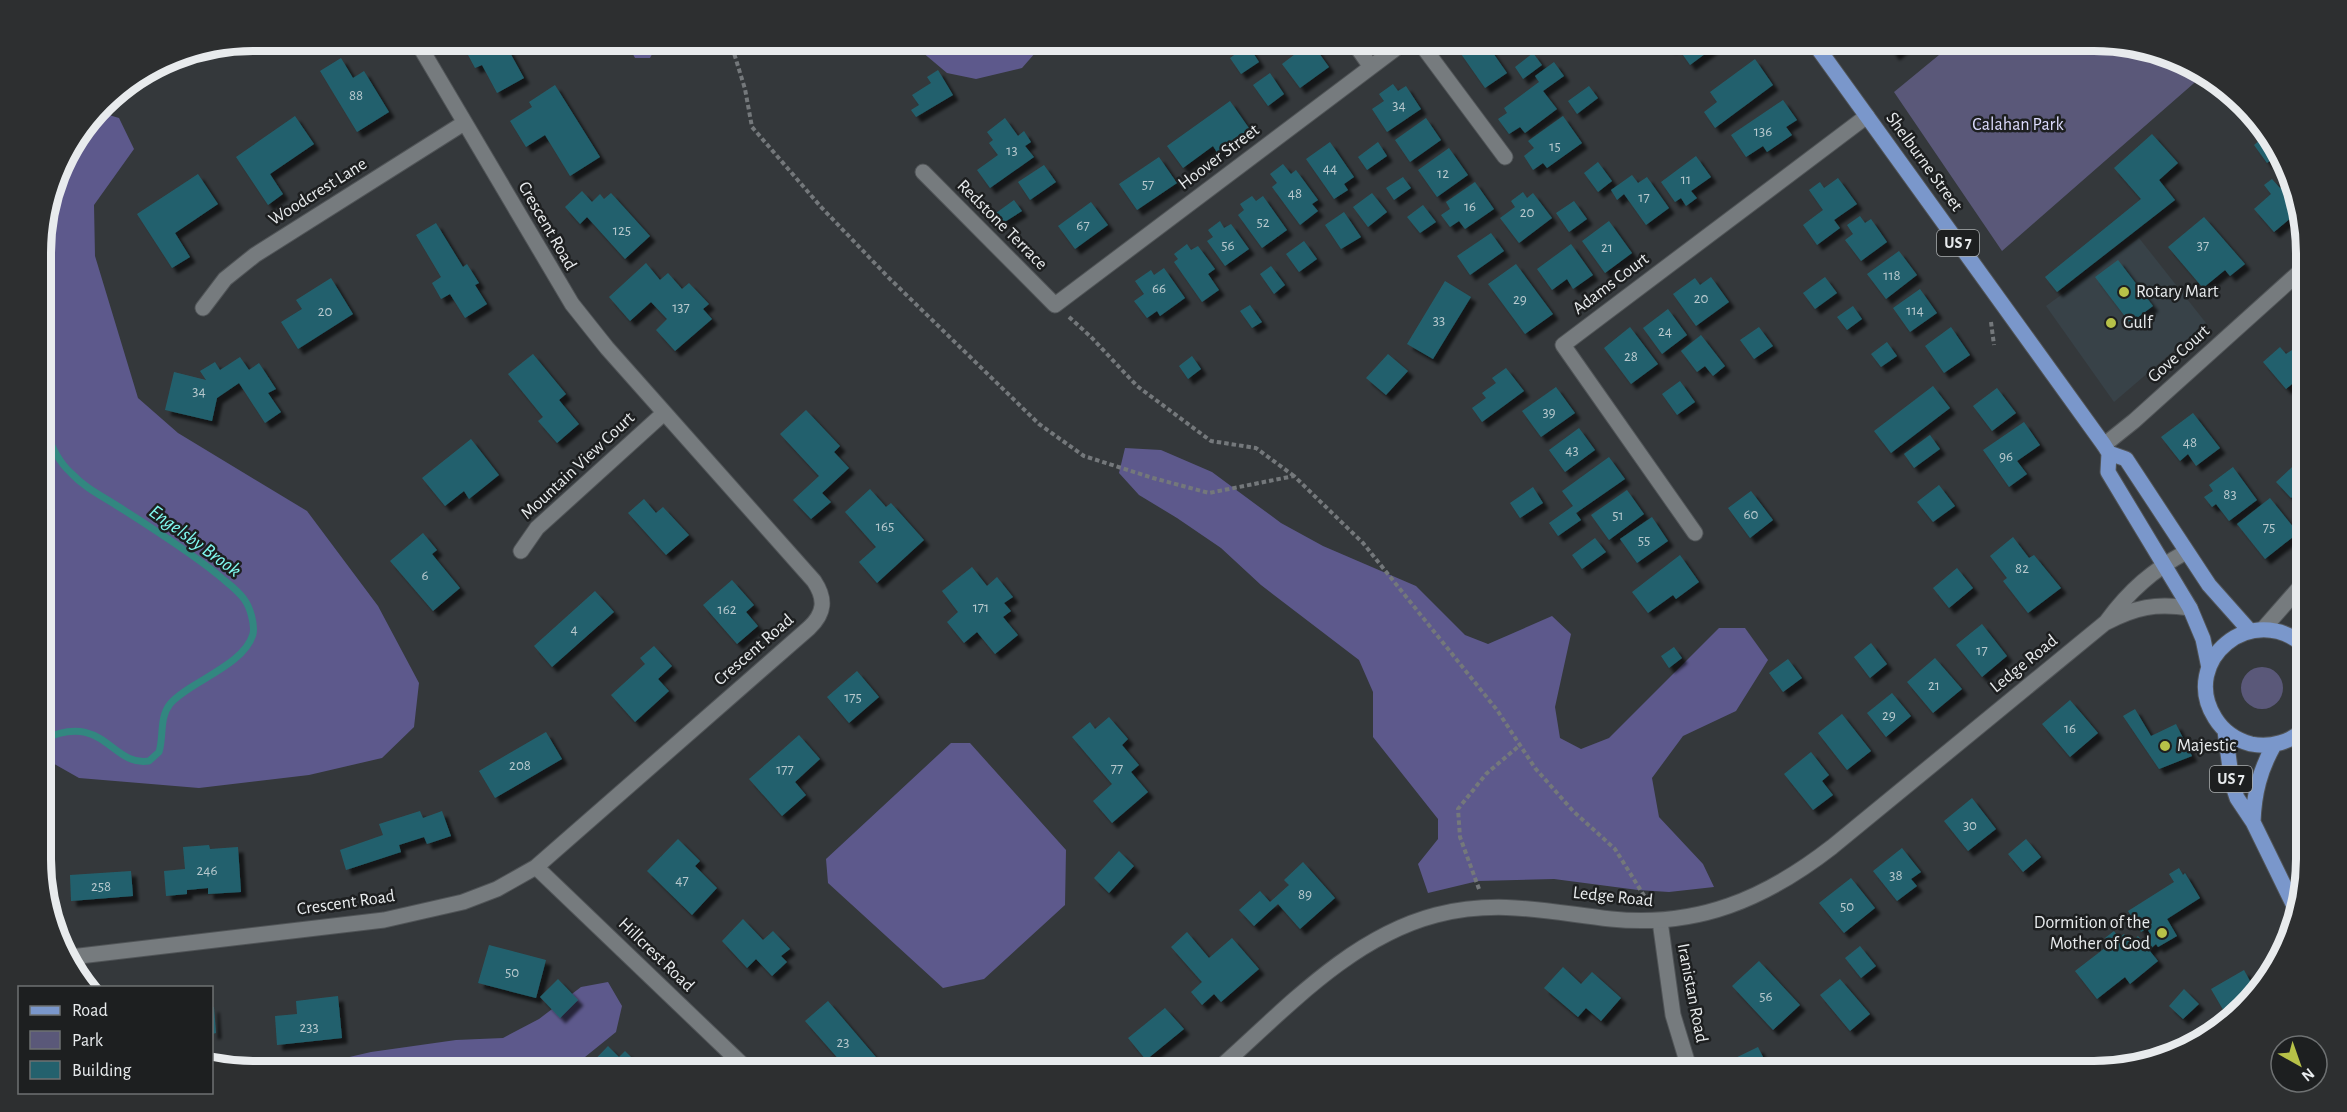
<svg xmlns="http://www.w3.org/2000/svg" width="2347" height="1112" viewBox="0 0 2347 1112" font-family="'Alegreya Sans',sans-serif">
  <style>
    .built { fill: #384248 }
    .green { fill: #5a5879 }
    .forest { fill: #5d598c }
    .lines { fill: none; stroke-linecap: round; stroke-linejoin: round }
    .stream { stroke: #328780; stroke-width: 7 }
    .building { fill: #23616d; filter: url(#shadow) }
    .minor-casing { stroke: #505457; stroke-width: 17 }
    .tertiary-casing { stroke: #505457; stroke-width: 17 }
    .secondary-casing { stroke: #505457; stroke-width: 17 }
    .primary-casing { stroke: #505457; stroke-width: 17 }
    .path { stroke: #74787b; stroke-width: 4; stroke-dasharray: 4.5 3; stroke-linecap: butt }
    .minor { stroke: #767b7e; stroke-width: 15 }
    .tertiary { stroke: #767b7e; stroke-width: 15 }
    .secondary { stroke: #767b7e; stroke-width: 15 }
    .primary { stroke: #7a97cb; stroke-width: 15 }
    .poi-dot { fill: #b7c148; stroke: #1d1f20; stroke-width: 2 }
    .labels { text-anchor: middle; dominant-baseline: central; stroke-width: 5; stroke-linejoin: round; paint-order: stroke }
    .number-label { font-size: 15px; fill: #b7c8cd }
    .shield { fill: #1d1f20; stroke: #abaeb0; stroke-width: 1.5 }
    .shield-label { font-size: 16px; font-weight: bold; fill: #e8ebed }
    .park-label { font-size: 18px; fill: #dcdbfc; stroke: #1d1f20 }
    .street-label { font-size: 18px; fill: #e8ebed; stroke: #1d1f20 }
    .poi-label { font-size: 18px; fill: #e8ebed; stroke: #1d1f20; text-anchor: start }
    .water-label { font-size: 20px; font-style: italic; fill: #80faf0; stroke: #1d1f20 }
    .rim { fill: none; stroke: #e8ebed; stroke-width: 8 }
  </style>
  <defs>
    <filter id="shadow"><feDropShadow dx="5.5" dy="5.5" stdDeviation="1.5" flood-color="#0009"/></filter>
  </defs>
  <rect width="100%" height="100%" fill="#34383b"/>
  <path class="built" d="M2139,238L2206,323L2114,402L2046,306Z"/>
  <path class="green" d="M1956,41H2094L2176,57L2201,77L2002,251L1894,92Z
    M2241 688a21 21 0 1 1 42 0a21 21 0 1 1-42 0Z"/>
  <path class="forest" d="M626,41H659L650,58H635Z
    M720,41H798L789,51L760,52Z
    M909,41H1043V44L1022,68L976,79L947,73Z
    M99,112L119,118L134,149L94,205L95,256L138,398L178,433L307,511L378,606L419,683L414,727L382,758L309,775L199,788L79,778L42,757L41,239L63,159Z
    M1125,448L1161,450L1212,472L1281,523L1323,546L1416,586L1465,635L1488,644L1552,616L1571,634L1555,707L1560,738L1581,749L1609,738L1719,628H1745L1768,660L1736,711L1683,736L1652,778L1659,817L1703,864L1714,887L1669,892L1638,890L1554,879L1478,881L1428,893L1418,864L1438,839V819L1373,737V692L1359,660L1261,585L1221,548L1177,518L1139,495L1119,473Z
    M951,743H970L1066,850L1065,905L984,979L943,988L828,883L826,859Z
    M608,982L622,1006L616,1032L585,1057L561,1071H289L371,1052L456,1040L503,1038L539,1019L581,987Z"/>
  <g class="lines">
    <path class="stream" d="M41,404C44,412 43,422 46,430C51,446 59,462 71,473C85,488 102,496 119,507C152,528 187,550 217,574C226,582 237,589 244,599C250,607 255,624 253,634C244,666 188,682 170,704C159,718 164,736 159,752L149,761C110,767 105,710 42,740"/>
  </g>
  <path class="building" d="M460,40H503L524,78L497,93L482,65L475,68Z
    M1474,40H1484L1507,73L1485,88L1459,51Z
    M1663,40H1708L1713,48L1690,65L1676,45L1670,49Z
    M1884,40H1913L1894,55Z
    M1311,42L1329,67L1300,88L1282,64Z
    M1248,45L1259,62L1241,74L1230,58Z
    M1533,53L1542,65L1523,79L1515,67Z
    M341,58L353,78L364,71L389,112L357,132L320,71Z
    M1755,59L1773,85L1715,128L1704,112L1717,102L1710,92Z
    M1554,62L1564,76L1543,91L1557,109L1525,133L1520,127L1509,134L1498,119L1507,113L1504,108L1539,82L1535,76Z
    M938,70L953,95L916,117L911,110L919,105L912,95L931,83L927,77Z
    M1270,73L1284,94L1268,106L1253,85Z
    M1393,84L1398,91L1406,86L1421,109L1387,132L1372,109L1384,101L1379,94Z
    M555,85L600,157L570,176L545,135L526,147L510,121L532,107L529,102Z
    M1589,86L1598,98L1577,114L1568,101Z
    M1783,100L1797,120L1786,127L1792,135L1767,152L1763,146L1746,157L1731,135Z
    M1230,101L1251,131L1218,154L1213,146L1183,168L1167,146Z
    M295,116L314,144L270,174L283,194L268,205L236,157Z
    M1563,116L1582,143L1547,168L1543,163L1533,170L1524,156L1534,148L1528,141Z
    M1005,118L1018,136L1024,131L1031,142L1025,146L1034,157L990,188L977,170L998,155L989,143L993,140L987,132Z
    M1426,118L1441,140L1410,162L1395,140Z
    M2152,134L2178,163L2159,180L2175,200L2057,292L2045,277L2141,199L2114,168Z
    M2261,139L2275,157L2267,163L2254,145Z
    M1330,142L1354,177L1344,184L1348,190L1334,199L1306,159Z
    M1378,142L1387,156L1367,170L1358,157Z
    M1449,148L1468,175L1437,197L1418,170Z
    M1696,156L1711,177L1691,191L1697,198L1686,206L1681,198L1675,202L1661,182Z
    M1159,157L1177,183L1137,210L1119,184Z
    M1598,162L1612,181L1598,192L1584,173Z
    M1283,164L1291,174L1296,170L1318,200L1312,204L1318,211L1300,225L1272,187L1277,183L1270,174Z
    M1044,165L1056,182L1030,200L1018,182Z
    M198,174L218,204L175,233L190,257L172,268L137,214Z
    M1632,175L1638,183L1647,177L1669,208L1646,225L1624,194L1617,200L1611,190Z
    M1403,177L1411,188L1394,200L1386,188Z
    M1838,178L1857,204L1834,220L1840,228L1817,245L1803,225L1823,210L1809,190L1820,182L1824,188Z
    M2272,179L2280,188L2287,182L2299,211L2274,232L2254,209L2271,194L2264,185Z
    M1475,182L1494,209L1465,229L1459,221L1450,227L1441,215L1450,209L1446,202Z
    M582,191L592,202L600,194L604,199L611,193L650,236L625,259L587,217L580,224L565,207Z
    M1523,192L1527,198L1533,193L1552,218L1519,243L1500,218L1515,207L1511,201Z
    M1372,193L1387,212L1368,227L1353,207Z
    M1252,196L1256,201L1263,196L1287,230L1262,248L1238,215L1244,210L1240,204Z
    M1014,200L1022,211L1003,223L996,213Z
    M1574,201L1587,219L1569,232L1556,213Z
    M1091,202L1108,225L1075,249L1058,226Z
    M1423,205L1436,222L1420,233L1407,217Z
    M1344,212L1361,237L1341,249L1325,225Z
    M1860,216L1865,223L1871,219L1887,242L1861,261L1845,240L1853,234L1847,225Z
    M2204,217L2245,264L2230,276L2225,270L2203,288L2168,247Z
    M1220,221L1224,228L1231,224L1249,249L1225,266L1207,241L1213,237L1208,230Z
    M1609,221L1632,253L1605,273L1582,241Z
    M436,223L463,267L467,264L479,283L475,285L487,304L465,318L450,294L441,299L432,283L441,277L416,235Z
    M1491,233L1504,251L1470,275L1457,256Z
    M1304,241L1317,259L1299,272L1286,254Z
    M1187,244L1191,250L1198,246L1215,269L1208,274L1219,290L1202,302L1174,262L1178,259L1174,254Z
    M1571,244L1593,275L1573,289L1567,279L1552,290L1537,269Z
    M1899,251L1917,275L1886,299L1867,274Z
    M2118,260L2153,306L2130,323L2095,277Z
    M646,263L660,280L668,273L682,289L689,283L709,304L703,309L712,319L675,351L656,330L667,319L651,302L630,321L609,297Z
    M1516,264L1553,314L1525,334L1488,284Z
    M1271,266L1285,285L1274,294L1260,274Z
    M1164,268L1185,298L1160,316L1157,311L1147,318L1134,301L1144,294L1135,281L1151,270L1154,275Z
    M1711,277L1729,302L1696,326L1673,294L1695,278L1700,285Z
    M1825,277L1837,293L1815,309L1803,293Z
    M331,278L353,314L298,349L281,322L302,309L296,300Z
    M1445,281L1471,297L1433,359L1407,344Z
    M1920,289L1937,313L1910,332L1893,308Z
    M1250,305L1262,322L1252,328L1240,311Z
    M1853,306L1862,319L1847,330L1837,317Z
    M1668,309L1687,335L1662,354L1643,328Z
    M1630,327L1658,364L1631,384L1604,348Z
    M1759,327L1773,346L1754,359L1740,340Z
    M1951,327L1970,355L1944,373L1925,346Z
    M1701,335L1725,366L1713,376L1705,366L1697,372L1681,351Z
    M1887,342L1897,356L1881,367L1871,354Z
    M2280,347L2286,354L2292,350L2305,366V387L2298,379L2286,389L2263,362Z
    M533,354L566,394L559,400L579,424L557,443L538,421L543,417L508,374Z
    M1388,354L1408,371L1386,395L1366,378Z
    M1192,356L1201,369L1188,379L1179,366Z
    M240,357L249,370L259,363L276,389L268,393L281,412L265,423L239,383L217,398L212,421L165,410L174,372L206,380L200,371L215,362L220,370Z
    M1506,368L1524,391L1482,422L1472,408L1486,398L1482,393L1496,383L1492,378Z
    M1680,381L1695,402L1677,415L1662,394Z
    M1933,386L1950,408L1891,453L1874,431Z
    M1556,387L1575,413L1541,437L1522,411Z
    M1997,388L2016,413L1992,431L1973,406Z
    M806,410L840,446L834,452L849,468L822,493L831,502L811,519L793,500L819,476L780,434Z
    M2193,413L2220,448L2196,466L2188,454L2180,461L2161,437Z
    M2305,419V434L2298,426Z
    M2024,422L2040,445L2017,461L2027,474L2009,487L1983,450Z
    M1579,428L1595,450L1565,472L1549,450Z
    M1930,435L1940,449L1914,468L1904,454Z
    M471,439L499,475L469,499L464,491L445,506L422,478Z
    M2304,456L2305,484L2291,498L2276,482Z
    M1609,457L1625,479L1576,513L1581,520L1558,536L1549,523L1573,506L1562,491Z
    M2233,467L2257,500L2229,521L2216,504L2212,507L2204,497L2213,491L2209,485Z
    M1939,485L1955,506L1933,522L1917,502Z
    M1533,487L1543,503L1520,518L1510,503Z
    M870,489L886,507L891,503L924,540L877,583L859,562L876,547L845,512Z
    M1627,490L1644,514L1609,540L1591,515Z
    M1751,491L1773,520L1750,538L1728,508Z
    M2270,498L2298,533L2265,559L2237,524Z
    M644,499L656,513L663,507L689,535L666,555L628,513Z
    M1652,517L1668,541L1637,563L1620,539Z
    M423,533L437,550L432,554L460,588L433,611L390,561Z
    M2013,537L2029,558L2034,555L2061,588L2028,613L2003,581L2007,578L1990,556Z
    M1595,538L1606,552L1582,569L1572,555Z
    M1680,555L1699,582L1676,599L1673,595L1648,613L1632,592Z
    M972,567L987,586L997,577L1013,597L1004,603L1011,611L1003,617L1018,635L995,654L977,632L964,643L947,622L958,612L942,591Z
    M1957,568L1973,588L1949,608L1933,588Z
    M732,580L754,605L746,612L758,626L737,644L703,605Z
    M595,591L614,612L552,667L534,646Z
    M1982,624L2007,656L1982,677L1956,645Z
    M1871,643L1887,664L1870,678L1854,657Z
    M654,646L672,666L658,679L669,691L635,722L611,695L645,664L640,658Z
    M1674,647L1682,658L1669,668L1661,656Z
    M1935,658L1962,689L1933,713L1907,682Z
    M1788,659L1802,678L1783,692L1769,673Z
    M857,671L879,697L849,723L827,697Z
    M1892,693L1911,716L1886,737L1867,713Z
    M2070,700L2098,733L2070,757L2042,724Z
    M2135,709L2151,736L2176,724L2192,756L2159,769L2123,716Z
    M1842,714L1871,751L1847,770L1818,733Z
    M1109,717L1128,739L1122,745L1139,765L1131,772L1148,792L1112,823L1093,801L1112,784L1072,737L1090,722L1095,729Z
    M546,732L562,759L495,798L479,771Z
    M799,735L820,759L795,782L806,795L782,816L749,779Z
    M1811,752L1829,775L1822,781L1833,795L1813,810L1784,774Z
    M1972,798L1996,829L1968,851L1944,821Z
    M420,811L423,818L442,811L451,836L427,844L424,837L399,845L401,852L346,870L340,850L383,835L379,824Z
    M678,839L700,861L695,866L717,888L692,915L647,871Z
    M2026,839L2041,857L2023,872L2008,854Z
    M209,845L210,849L238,847L241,892L208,894V888L187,890V894L166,896L164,871L185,869L183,847Z
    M1902,848L1921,872L1911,879L1917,886L1897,901L1873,871Z
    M1119,851L1134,866L1109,893L1094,878Z
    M1303,862L1335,898L1300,929L1278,904L1254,926L1239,910L1260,891L1270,902L1289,885L1284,880Z
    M2179,868L2183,875L2185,873L2200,898L2167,919L2177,936L2158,947L2156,944L2149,950L2158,961L2130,984L2125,977L2097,999L2075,971L2110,944L2105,938L2114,931L2119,938L2124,934L2130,942L2138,936L2143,942L2151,936L2147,928L2141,932L2128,911L2174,882L2169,874Z
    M131,871L133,896L71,901L70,875Z
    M1851,878L1875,908L1844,933L1819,903Z
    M743,919L763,940L773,931L790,949L781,956L787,962L772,976L756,959L747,968L722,941Z
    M1187,932L1209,958L1232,938L1259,969L1221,1002L1214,994L1202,1005L1191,992L1202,982L1171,947Z
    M489,945L546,960L536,998L478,983Z
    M1860,946L1876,966L1861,978L1845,958Z
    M1759,961L1800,1005L1773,1030L1732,986Z
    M1563,967L1581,984L1592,972L1621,998L1601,1021L1586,1008L1578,1017L1544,988Z
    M2244,970L2257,994L2229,1020L2211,989Z
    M558,979L578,1000L560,1018L540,997Z
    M1840,979L1870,1014L1850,1031L1820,995Z
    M2184,989L2199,1004L2183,1019L2169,1006Z
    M338,996L342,1038L277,1045L275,1016L297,1014L296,1001Z
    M828,1001L881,1063L871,1071H849L805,1021Z
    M212,1007H214L216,1033L212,1034Z
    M1165,1008L1184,1029L1146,1060L1128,1038Z
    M608,1046L619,1057L625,1051L645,1071H587L585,1070Z
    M1758,1047L1770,1071H1729L1725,1063Z"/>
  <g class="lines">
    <defs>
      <path id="minor" d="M1352,40L1371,67
        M1418,40L1505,157
        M923,172L1055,305L1407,40
        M203,308L225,279L255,255L464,123
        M2104,445L2134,421L2305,267
        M1695,533L1563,345L1867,116
        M521,551L537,528L664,413
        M2263,629L2306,580
        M536,867L749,1071
        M1660,921L1673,1015L1690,1071
        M71,957L384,920L463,902L497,889L536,867L809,628C825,613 826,599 814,581L607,348L572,304L416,40"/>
      <path id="tertiary" d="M2107,621C2129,591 2153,570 2186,552
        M1216,1071C1282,1013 1348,938 1436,915C1499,899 1548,912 1611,919C1697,928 1765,899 1832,847L2105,623C2136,607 2155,603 2190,608"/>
      <path id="secondary" d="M2294,737L2306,744"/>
      <path id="primary" d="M1812,40L2104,445L2109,453L2108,472L2190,608L2203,639L2209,668
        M2109,453L2126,459L2209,585L2249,630
        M2306,647C2252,599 2179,661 2215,718C2223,731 2236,740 2251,744C2271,748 2291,742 2306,728
        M2225,731L2232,783L2237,798L2253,822L2296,910
        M2253,822C2254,793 2260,770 2274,745"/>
    </defs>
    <use href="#minor" class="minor-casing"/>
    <use href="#tertiary" class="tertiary-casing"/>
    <use href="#secondary" class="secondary-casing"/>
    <use href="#primary" class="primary-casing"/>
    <path class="path" d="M730,40L745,89L752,127L821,207L889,278L1039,424L1084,456L1153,478L1209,493L1294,476L1363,543L1497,710L1535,768L1573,811L1615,849L1648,902
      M1069,317L1091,337L1137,386L1211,441L1256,448L1294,476
      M1991,322L1994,345
      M1479,889L1460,837L1458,809L1486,774L1520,745"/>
    <use href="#minor" class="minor"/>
    <use href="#tertiary" class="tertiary"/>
    <use href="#secondary" class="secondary"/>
    <use href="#primary" class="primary"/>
  </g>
  <g class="poi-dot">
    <circle cx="2124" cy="292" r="6"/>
    <circle cx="2111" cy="323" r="6"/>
    <circle cx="2165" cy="746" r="6"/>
    <circle cx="2162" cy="933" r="6"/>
  </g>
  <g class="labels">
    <g class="number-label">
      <text x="356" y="95">88</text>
      <text x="1399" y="105">34</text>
      <text x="1763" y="131">136</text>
      <text x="1555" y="146">15</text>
      <text x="1012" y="150">13</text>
      <text x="1330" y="168">44</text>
      <text x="1443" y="173">12</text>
      <text x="1686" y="179">11</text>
      <text x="1148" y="184">57</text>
      <text x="1295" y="193">48</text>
      <text x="1644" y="197">17</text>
      <text x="1470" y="206">16</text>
      <text x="1527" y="212">20</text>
      <text x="1263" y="222">52</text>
      <text x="1083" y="225">67</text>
      <text x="622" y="230">125</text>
      <text x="1228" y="245">56</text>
      <text x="2203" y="245">37</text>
      <text x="1607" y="247">21</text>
      <text x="1892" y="275">118</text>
      <text x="1159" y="288">66</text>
      <text x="1701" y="298">20</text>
      <text x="1520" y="299">29</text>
      <text x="681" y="307">137</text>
      <text x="1915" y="310">114</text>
      <text x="325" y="311">20</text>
      <text x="1439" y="320">33</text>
      <text x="1665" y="331">24</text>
      <text x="1631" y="356">28</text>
      <text x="199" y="391">34</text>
      <text x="1549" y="412">39</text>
      <text x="2190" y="442">48</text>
      <text x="1572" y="450">43</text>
      <text x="2006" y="456">96</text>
      <text x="2230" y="494">83</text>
      <text x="1751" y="514">60</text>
      <text x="1618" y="515">51</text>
      <text x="885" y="526">165</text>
      <text x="2269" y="527">75</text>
      <text x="1644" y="540">55</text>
      <text x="2022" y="568">82</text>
      <text x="425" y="575">6</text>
      <text x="981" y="607">171</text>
      <text x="727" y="609">162</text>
      <text x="574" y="629">4</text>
      <text x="1982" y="650">17</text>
      <text x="1934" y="685">21</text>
      <text x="853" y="697">175</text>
      <text x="1889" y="715">29</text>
      <text x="2070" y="728">16</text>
      <text x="520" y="765">208</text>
      <text x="1117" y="768">77</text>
      <text x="785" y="769">177</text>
      <text x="1970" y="825">30</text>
      <text x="207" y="870">246</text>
      <text x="1896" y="875">38</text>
      <text x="682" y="880">47</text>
      <text x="101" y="886">258</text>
      <text x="1305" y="894">89</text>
      <text x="1847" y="906">50</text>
      <text x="512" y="972">50</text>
      <text x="1766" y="996">56</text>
      <text x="309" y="1027">233</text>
      <text x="843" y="1042">23</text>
    </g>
    <g class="shield">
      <rect x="1937" y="230" width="42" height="26" rx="4.5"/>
      <rect x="2210" y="766" width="42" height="26" rx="4.5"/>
    </g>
    <g class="shield-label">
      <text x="1958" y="243">US 7</text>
      <text x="2231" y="779">US 7</text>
    </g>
    <g class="park-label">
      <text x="2018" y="125">Calahan Park</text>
    </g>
    <g class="street-label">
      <text transform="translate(1219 157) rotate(-37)">Hoover Street</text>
      <text transform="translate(1924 162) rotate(54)">Shelburne Street</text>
      <text transform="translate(318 192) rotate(-32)">Woodcrest Lane</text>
      <text transform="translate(1002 225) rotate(45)">Redstone Terrace</text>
      <text transform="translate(547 226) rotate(60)">Crescent Road</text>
      <text transform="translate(1611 284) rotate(-37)">Adams Court</text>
      <text transform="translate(2179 354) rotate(-42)">Gove Court</text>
      <text transform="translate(578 466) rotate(-43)">Mountain View Court</text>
      <text transform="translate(754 650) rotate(-41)">Crescent Road</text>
      <text transform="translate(2024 664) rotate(-39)">Ledge Road</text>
      <text transform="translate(1613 897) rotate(6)">Ledge Road</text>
      <text transform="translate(346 903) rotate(-8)">Crescent Road</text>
      <text transform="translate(656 955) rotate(44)">Hillcrest Road</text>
      <text transform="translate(1692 993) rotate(79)">Iranistan Road</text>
    </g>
    <g class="poi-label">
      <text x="2136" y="292">Rotary Mart</text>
      <text x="2123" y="323">Gulf</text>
      <text x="2177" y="746">Majestic</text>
      <text x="2150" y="923" text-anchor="end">Dormition of the<tspan x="2150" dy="21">Mother of God</tspan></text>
    </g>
    <g class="water-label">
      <text transform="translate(195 541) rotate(36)">Engelsby Brook</text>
    </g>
  </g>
  <path d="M0 0H2347V1112H0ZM253 51H2094A202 202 0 0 1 2296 253V859A202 202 0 0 1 2094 1061H253A202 202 0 0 1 51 859V253A202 202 0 0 1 253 51Z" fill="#2d2f30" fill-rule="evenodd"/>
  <path class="rim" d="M253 51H2094A202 202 0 0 1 2296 253V859A202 202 0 0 1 2094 1061H253A202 202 0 0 1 51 859V253A202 202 0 0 1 253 51Z"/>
  <rect x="18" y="986" width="195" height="108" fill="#1d1f20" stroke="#6e7172" stroke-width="1.5"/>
  <rect x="30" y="1006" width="30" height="9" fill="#7a97cb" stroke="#6e7172" stroke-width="1.5"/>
  <text x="72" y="1016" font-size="18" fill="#e8ebed">Road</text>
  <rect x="30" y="1031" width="30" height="18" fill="#5a5879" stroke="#6e7172" stroke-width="1.5"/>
  <text x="72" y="1046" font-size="18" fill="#e8ebed">Park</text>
  <rect x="30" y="1061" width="30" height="18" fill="#23616d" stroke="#6e7172" stroke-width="1.5"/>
  <text x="72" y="1076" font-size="18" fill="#e8ebed">Building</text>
  <g transform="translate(2299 1064) rotate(140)"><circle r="28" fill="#1d1f20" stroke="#6e7172" stroke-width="1.5"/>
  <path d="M0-4.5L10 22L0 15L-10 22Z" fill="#b7c148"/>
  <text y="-9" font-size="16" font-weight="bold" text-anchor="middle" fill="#e8ebed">N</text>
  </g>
</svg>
